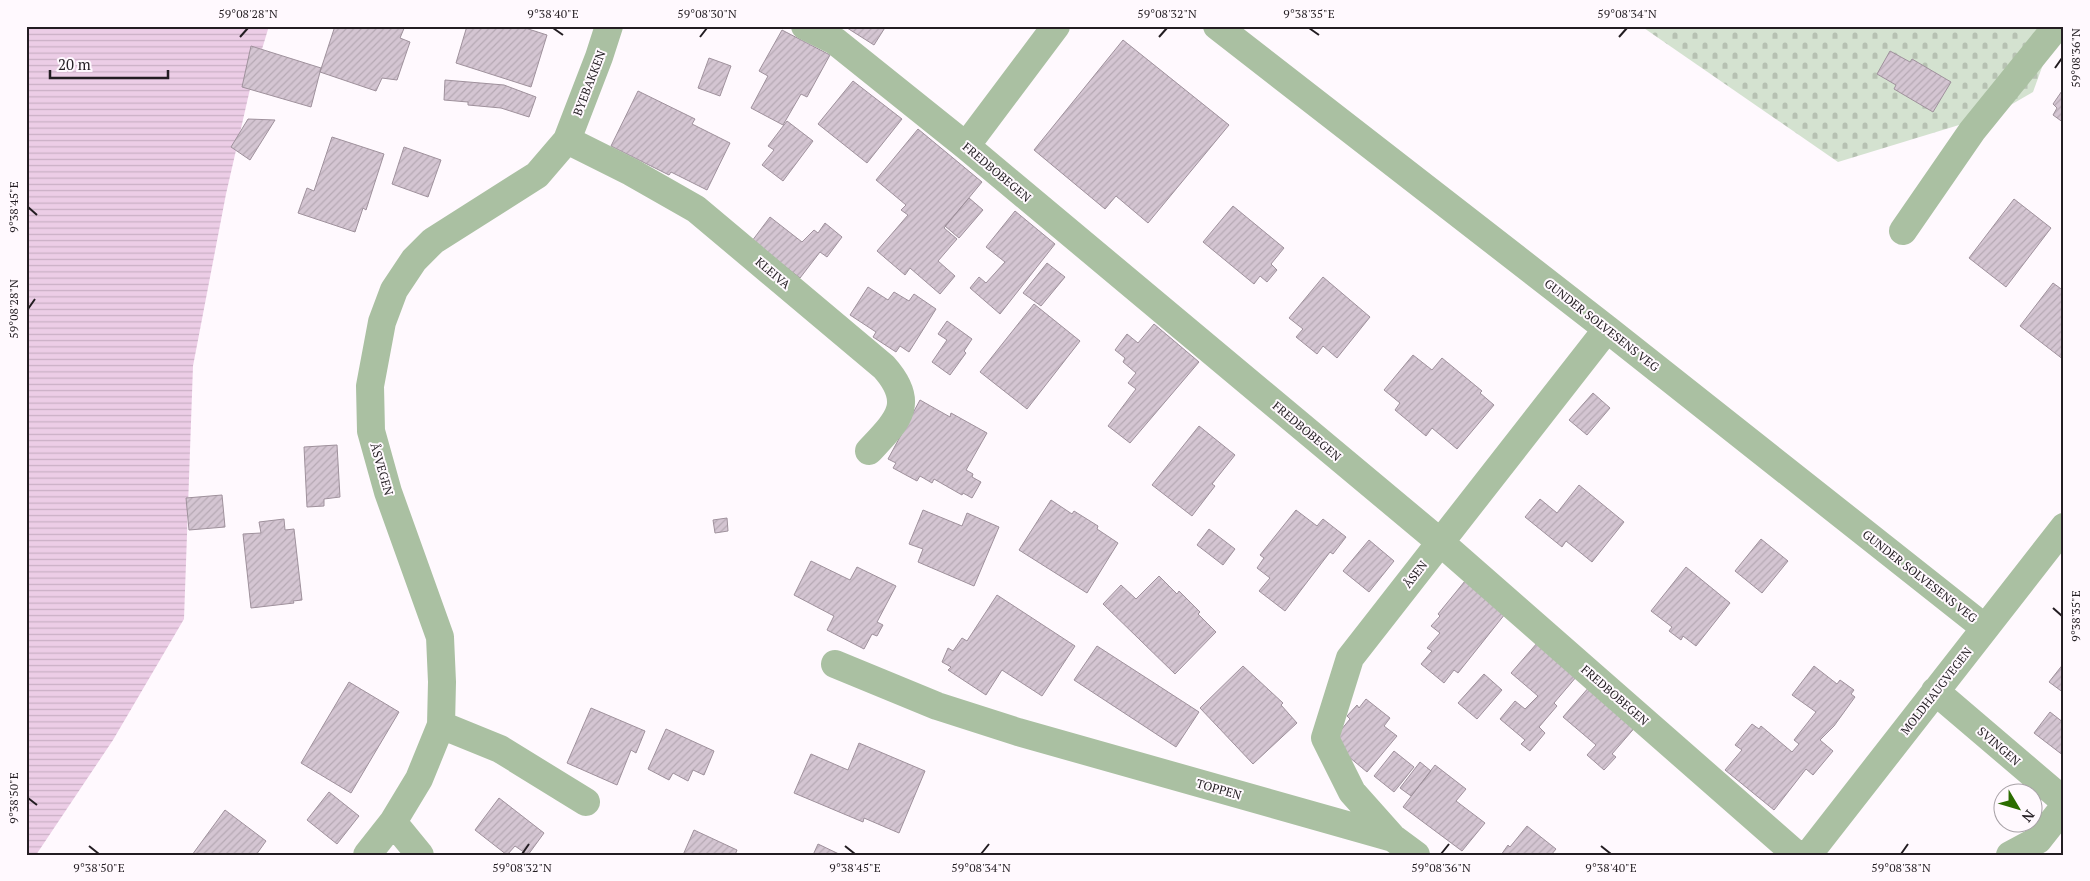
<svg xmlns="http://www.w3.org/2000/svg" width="2090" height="881" viewBox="0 0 2090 881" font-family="'PT Serif',serif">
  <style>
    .cemetery { fill: url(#cemetery-stones) }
    .water { fill: url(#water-rules) }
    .building { fill: url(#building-hatch); stroke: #9f919c }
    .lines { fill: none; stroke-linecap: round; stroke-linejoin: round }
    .minor { stroke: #aac0a2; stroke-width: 28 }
    .ticks { fill: none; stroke: #231d22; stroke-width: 2 }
    .labels { text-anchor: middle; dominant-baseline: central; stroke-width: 4; stroke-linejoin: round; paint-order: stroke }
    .street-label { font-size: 12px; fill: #231d22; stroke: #fff9fe }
    .neatline { fill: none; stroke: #231d22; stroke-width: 2 }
    .ticks-label { font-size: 12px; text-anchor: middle; fill: #231d22 }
  </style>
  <defs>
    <pattern id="cemetery-stones" width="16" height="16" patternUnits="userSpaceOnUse" patternTransform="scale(1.25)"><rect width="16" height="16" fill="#d4e2d0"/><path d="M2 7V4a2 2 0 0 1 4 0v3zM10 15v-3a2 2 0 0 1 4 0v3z" fill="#b6c1b2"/></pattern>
    <pattern id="water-rules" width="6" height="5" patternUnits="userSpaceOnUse" patternTransform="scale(1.25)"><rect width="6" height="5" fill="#eccde6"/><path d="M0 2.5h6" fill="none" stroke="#cab0c5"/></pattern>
    <pattern id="building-hatch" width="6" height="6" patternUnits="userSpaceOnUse" patternTransform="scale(1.25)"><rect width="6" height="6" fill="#d4c5d2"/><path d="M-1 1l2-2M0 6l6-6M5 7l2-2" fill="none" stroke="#b6a9b4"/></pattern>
  </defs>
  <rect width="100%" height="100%" fill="#fff9fe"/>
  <path class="cemetery" d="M1641,26H2057L2033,92L1995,114L1838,162Z"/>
  <path class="water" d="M26,26H269L250,89L226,194L193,366L184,619L113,740L36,855H26Z"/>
  <path class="building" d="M335,26H405L400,38L410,42L397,80L382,78L376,91L320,72Z
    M467,26H519L547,35L531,87L456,63Z
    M844,26H886L874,45Z
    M782,30L830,55L807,97L801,94L783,125L751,108L768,76L759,71Z
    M1123,40L1229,125L1148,223L1116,196L1105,209L1034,150Z
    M251,46L321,68L311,107L242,87Z
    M1890,51L1910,62L1912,59L1951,82L1933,112L1894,89L1896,85L1877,74Z
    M709,58L731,66L720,96L698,88Z
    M445,80L504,85L536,97L529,117L501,108L468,105V102L444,100Z
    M853,81L902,119L867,163L818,124Z
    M2064,88V123L2053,115L2057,108L2053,104Z
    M638,91L695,119L692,124L730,143L707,190L671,172L669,175L611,146Z
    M248,119L275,120L250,160L231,147Z
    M787,121L813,141L783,181L762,165L774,150L768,146Z
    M918,129L982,182L944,228L957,239L938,261L955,276L940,294L910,268L905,275L877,251L908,215L901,210L906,205L876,180Z
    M332,137L384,154L366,210L363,208L355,232L298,213L307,188L314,191Z
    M404,147L441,160L428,197L392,184Z
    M969,198L983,210L959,238L945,226Z
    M2014,199L2051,228L2006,287L1969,258Z
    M1233,206L1284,248L1271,264L1277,270L1267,282L1260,276L1254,284L1203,242Z
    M1015,211L1055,244L1000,314L970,288L979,277L986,283L1005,262L986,247Z
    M770,217L802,242L814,230L818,233L825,223L842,237L827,257L820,252L800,278L752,241Z
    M1047,263L1065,277L1041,306L1023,293Z
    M1323,277L1370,317L1337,358L1323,346L1317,354L1296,337L1303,329L1289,318Z
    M2053,283L2064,291V360L2020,326Z
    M868,287L888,300L894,292L909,301L914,294L936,309L909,352L900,346L896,352L873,337L876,332L850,315Z
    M1034,304L1080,341L1027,409L980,372Z
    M947,321L972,339L964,351L966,353L950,375L932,362L947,340L938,334Z
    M1154,324L1199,362L1130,443L1108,426L1136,389L1128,383L1136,373L1123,362L1125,358L1115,350L1127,334L1138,343Z
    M1413,355L1432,370L1442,358L1482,391L1480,393L1494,405L1457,449L1432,428L1426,436L1395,410L1400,403L1384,390Z
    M1593,393L1610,408L1587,435L1569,420Z
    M920,400L950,417L951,413L987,433L966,470L973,474L972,477L981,482L972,498L963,493L962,495L934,479L932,483L920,476L917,481L893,468L896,463L888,459Z
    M1199,426L1235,455L1212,484L1215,486L1192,516L1152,485Z
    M337,445L340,497L324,499V506L307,507L304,447Z
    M1579,485L1624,522L1592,562L1566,541L1562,547L1525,517L1540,499L1557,513Z
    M222,495L225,527L189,530L186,498Z
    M1051,500L1072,514L1074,511L1098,526L1097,529L1118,543L1087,593L1019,550Z
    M923,510L962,526L967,513L999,527L974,586L918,562L923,549L909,544Z
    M1296,510L1317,526L1323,519L1346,537L1333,554L1330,552L1285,611L1259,591L1270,578L1257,568L1264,558L1260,555Z
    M727,518L728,531L715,533L713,520Z
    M284,519L285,530L294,529L302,600L293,601L294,603L251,608L243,534L261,533L259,522Z
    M1209,529L1235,549L1223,565L1197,545Z
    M1761,539L1788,561L1762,593L1735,571Z
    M1369,540L1394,561L1369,592L1343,571Z
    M811,561L850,580L857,567L896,586L877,622L883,625L877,636L872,634L864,649L827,630L834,616L794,595Z
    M1686,567L1730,603L1696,646L1683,636L1681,640L1669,631L1672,627L1651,611Z
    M1159,576L1177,594L1179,591L1200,612L1198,614L1216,632L1175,674L1103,604L1121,585L1136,599Z
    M1465,581L1505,614L1458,673L1454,670L1444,683L1421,664L1432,651L1427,648L1440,633L1431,626L1440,616L1438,614Z
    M997,595L1075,646L1042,696L1002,670L986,695L948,670L951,667L942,662L948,648L953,651L962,638L967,641Z
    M1538,642L1577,676L1554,703L1557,706L1539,727L1545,733L1530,751L1521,744L1525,740L1500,719L1515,701L1525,709L1538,696L1511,673Z
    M1097,646L1199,712L1176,747L1074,680Z
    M2064,663V693L2049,682Z
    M1243,666L1283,703L1281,705L1297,723L1253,764L1200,708Z
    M1814,666L1837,684L1840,680L1854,690L1851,694L1855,697L1834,726L1820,740L1833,751L1813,775L1806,769L1774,810L1725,770L1742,750L1735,745L1752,724L1759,729L1761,726L1792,752L1799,744L1794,740L1816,712L1792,695Z
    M1484,674L1502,690L1477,719L1458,703Z
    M349,682L399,712L351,793L301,763Z
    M1590,686L1637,725L1612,754L1616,757L1604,770L1587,755L1596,745L1563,717Z
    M1366,699L1390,718L1384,726L1397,736L1367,772L1331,742L1350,719L1347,716L1357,705L1359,708Z
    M591,708L645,731L636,753L631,750L617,785L567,763Z
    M2050,712L2064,723V756L2034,733Z
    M666,729L714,751L704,775L693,770L688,781L673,773L669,780L648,769Z
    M859,743L925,771L899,833L864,818L863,822L794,793L811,754L848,770Z
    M1394,751L1414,767L1394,792L1374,776Z
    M1420,762L1431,771L1411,796L1400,788Z
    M1435,765L1466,789L1456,801L1485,823L1462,851L1403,807Z
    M329,792L359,816L337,844L307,820Z
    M499,798L544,833L528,855L515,846L507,855L475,830Z
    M225,810L266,841L256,855H192Z
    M1527,826L1556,849L1551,855H1501L1508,845L1510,847Z
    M694,830L737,850L735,855H683Z
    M818,844L841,855H813Z"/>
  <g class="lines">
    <path class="minor" d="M805,26L835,41L966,146L1440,542L1797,855
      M1217,26L1607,329L1985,628
      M567,140L631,172L696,209L884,367C917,404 897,421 869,451
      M966,146L1056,26
      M1903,231L1972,131L2057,26
      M835,664L937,706L1018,732L1393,838L1416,855
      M1935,691L2064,801
      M441,725L500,749L586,802
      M1393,838L1352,792L1325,738L1350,658L1607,329
      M367,855L393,822
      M420,855L393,822L419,779L441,725L442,682L440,637L388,492L371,431L370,386L382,322L394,290L414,260L433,241L537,175L567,140L599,57L609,26
      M1808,855L2064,527
      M2010,855L2038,840L2064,807"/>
  </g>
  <path class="ticks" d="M553,28L563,35M1309,28L1319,35M240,37L248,28M700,37L707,28M1159,37L1167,28M1619,37L1627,28M2055,68L2062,58M28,207L37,215M28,309L35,299M2053,608L2062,616M28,798L37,805M89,846L99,854M845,846L855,854M1601,846L1611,854M522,854L529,844M981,854L989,844M1441,854L1449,844M1901,854L1908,844"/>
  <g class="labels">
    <g class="street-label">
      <text transform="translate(589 83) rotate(-69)">BYEBAKKEN</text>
      <text transform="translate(997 172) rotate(40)">FREDBOBEGEN</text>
      <text transform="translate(773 273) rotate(40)">KLEIVA</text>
      <text transform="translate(1602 325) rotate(38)">GUNDER SOLVESENS VEG</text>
      <text transform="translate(1307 431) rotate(40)">FREDBOBEGEN</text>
      <text transform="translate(382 469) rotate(74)">ÅSVEGEN</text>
      <text transform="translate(1415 574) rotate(-52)">ÅSEN</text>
      <text transform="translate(1920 576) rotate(38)">GUNDER SOLVESENS VEG</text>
      <text transform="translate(1936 691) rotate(-52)">MOLDHAUGVEGEN</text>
      <text transform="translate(1615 695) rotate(41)">FREDBOBEGEN</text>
      <text transform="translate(1999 746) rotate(41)">SVINGEN</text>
      <text transform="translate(1219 789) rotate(16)">TOPPEN</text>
    </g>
  </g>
  <rect width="2090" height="881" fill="none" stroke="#fff9fe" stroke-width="55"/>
  <g transform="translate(2018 808) rotate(128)"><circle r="24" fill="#fff9fe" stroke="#a7a1a6"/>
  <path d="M0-4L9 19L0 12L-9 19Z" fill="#2b6c00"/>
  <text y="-8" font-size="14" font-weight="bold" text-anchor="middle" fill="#231d22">N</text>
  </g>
  <path d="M50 70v8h118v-8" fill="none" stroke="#231d22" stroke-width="2.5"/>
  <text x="58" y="70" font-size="15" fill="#231d22" stroke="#fff9fe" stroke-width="4" paint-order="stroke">20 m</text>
  <rect x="28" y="28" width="2034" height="826" class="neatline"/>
  <g class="ticks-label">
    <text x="248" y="18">59°08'28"N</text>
    <text x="553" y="18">9°38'40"E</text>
    <text x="707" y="18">59°08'30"N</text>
    <text x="1167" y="18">59°08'32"N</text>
    <text x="1309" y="18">9°38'35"E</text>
    <text x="1627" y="18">59°08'34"N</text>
    <text transform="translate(2076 58) rotate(-90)" y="4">59°08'36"N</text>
    <text transform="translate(14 207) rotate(-90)" y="4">9°38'45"E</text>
    <text transform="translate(14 309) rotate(-90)" y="4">59°08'28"N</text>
    <text transform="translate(2076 616) rotate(-90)" y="4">9°38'35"E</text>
    <text transform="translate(14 798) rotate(-90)" y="4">9°38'50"E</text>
    <text x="99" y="872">9°38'50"E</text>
    <text x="522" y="872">59°08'32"N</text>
    <text x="855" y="872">9°38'45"E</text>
    <text x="981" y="872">59°08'34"N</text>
    <text x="1441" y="872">59°08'36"N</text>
    <text x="1611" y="872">9°38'40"E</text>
    <text x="1901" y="872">59°08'38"N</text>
  </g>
</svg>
